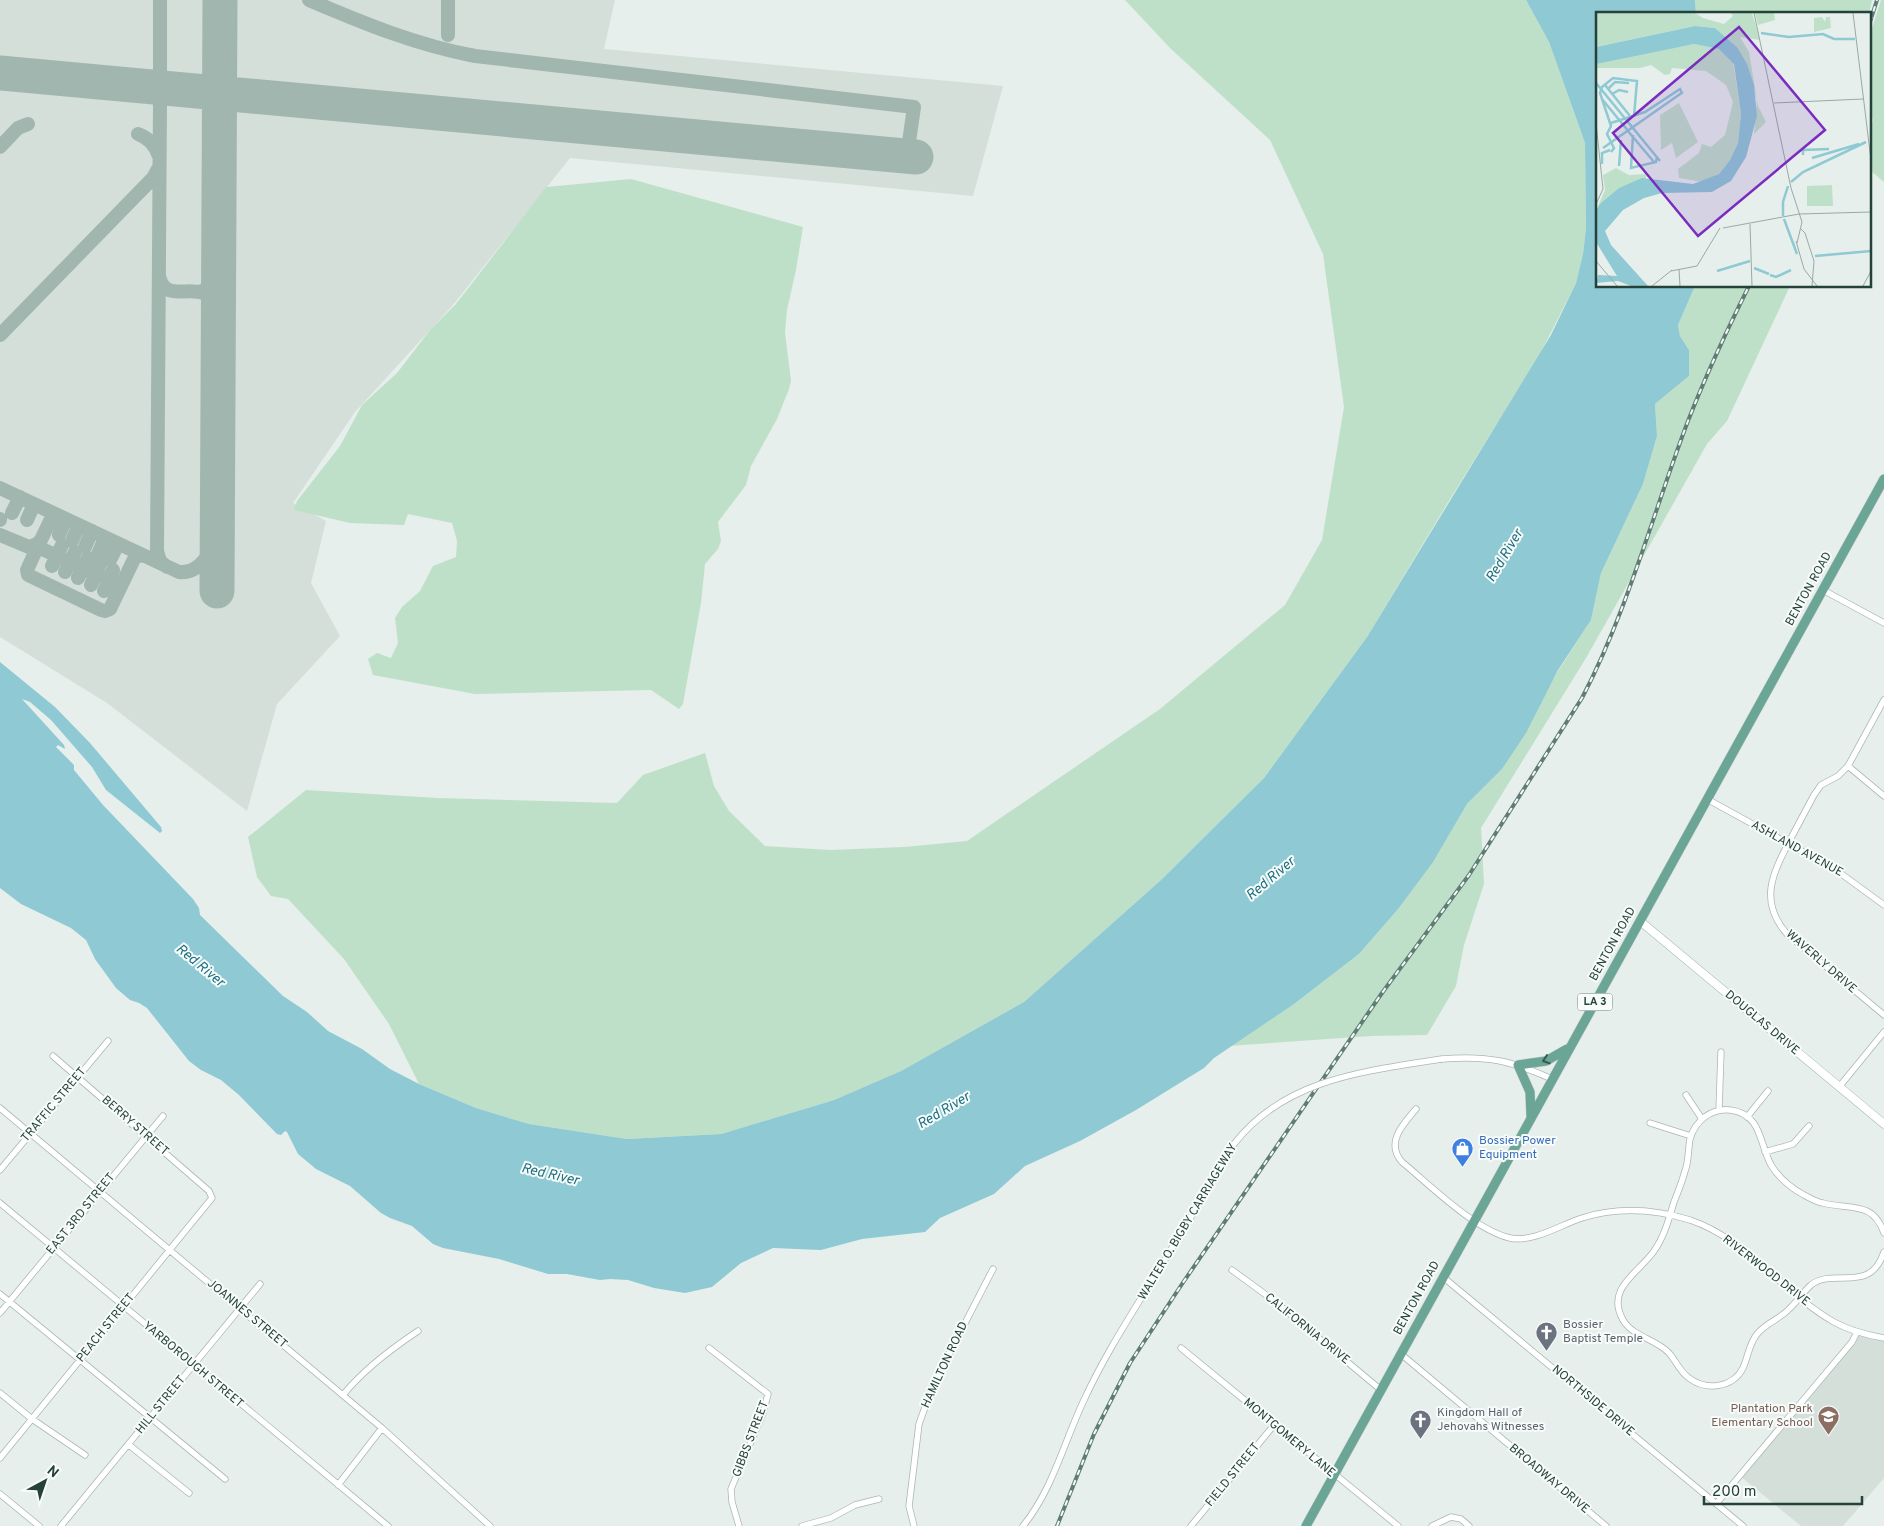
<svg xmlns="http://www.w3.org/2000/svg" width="1884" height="1526" viewBox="0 0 1884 1526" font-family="Overpass,sans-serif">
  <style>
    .built { fill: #d4dfda }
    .green { fill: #bfe0c8 }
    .water { fill: #8ec9d4 }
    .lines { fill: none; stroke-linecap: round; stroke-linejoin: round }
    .taxiway { stroke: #a2b6b0; stroke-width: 14 }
    .runway { stroke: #a2b6b0; stroke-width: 35 }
    .street-casing { stroke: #a8b8b2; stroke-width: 7 }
    .secondary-casing { stroke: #a4bbb3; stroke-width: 9 }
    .primary-casing { stroke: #c2cac8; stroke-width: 10 }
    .street { stroke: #fff; stroke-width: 5.5 }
    .secondary { stroke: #fff; stroke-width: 8 }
    .primary { stroke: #6aa596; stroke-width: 9 }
    .rail-casing { stroke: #5f7d75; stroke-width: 4 }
    .rail { stroke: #f7fbf9; stroke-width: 2; stroke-dasharray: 5.5; stroke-linecap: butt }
    .street-bridge-casing { stroke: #a8b8b2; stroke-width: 7; stroke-linecap: butt }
    .street-bridge { stroke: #fff; stroke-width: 5.5 }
    .oneway { stroke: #365b51 }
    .labels { text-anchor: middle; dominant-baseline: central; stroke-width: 4; stroke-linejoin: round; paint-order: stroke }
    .shield { fill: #f7fbf9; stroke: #637a73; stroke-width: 1 }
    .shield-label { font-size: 11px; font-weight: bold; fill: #24423a }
    .street-label { font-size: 12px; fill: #24423a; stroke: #f7fbf9 }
    .shop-label { font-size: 12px; fill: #366cbe; stroke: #f7fbf9; text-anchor: start }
    .worship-label { font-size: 12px; fill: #5b616d; stroke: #f7fbf9; text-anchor: start }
    .education-label { font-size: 12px; fill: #785e54; stroke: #f7fbf9; text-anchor: end }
    .water-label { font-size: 14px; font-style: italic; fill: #1c6f80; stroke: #f7fbf9 }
    .inset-river { fill: none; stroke: #8ec9d4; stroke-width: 2.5 }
    .inset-road { fill: none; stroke: #98aaa4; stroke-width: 1 }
    .view { fill: #7b2cbf; fill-opacity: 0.15; stroke: #7b2cbf; stroke-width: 2.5 }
    .inset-edge { fill: none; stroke: #24423a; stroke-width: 2.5 }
  </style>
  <rect width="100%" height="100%" fill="#e6efeb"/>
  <path class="built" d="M0,0H615L604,49L1003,86L973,196L570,158L453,305L355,412L293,503L326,521L311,583L340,636L277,704L247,811L107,703L0,637Z
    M1857,1332L1884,1338V1478L1843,1526H1801L1740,1476Z"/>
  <path class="green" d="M1125,0H1526L1549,42L1585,143L1586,228L1583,254L1576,283L1539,356L1447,504L1367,637L1264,778L1161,880L1024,1002L901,1071L834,1100L721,1134L627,1139L529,1124L476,1108L419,1084L389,1024L344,959L288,899L271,896L257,877L248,837L306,790L438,798L617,803L643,775L705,753L714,786L729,811L765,846L830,850L904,847L967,841L1160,709L1285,605L1322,540L1344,407L1323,254L1270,140L1170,48Z
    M1695,0H1872L1869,14H1696Z
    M1881,0H1884V182L1870,170V128L1873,120L1870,115V35Z
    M631,179L803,227L796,270L787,310L785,333L791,381L789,389L777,419L751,466L746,485L718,522L721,541L718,549L705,564L701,603L683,704L679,709L651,690L475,694L373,675L368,659L377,653L391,658L398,643L395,618L402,607L420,591L433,566L456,557L457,541L452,523L408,514L404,525L350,523L294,510L297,501L340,446L362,405L397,373L430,330L455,305L470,286L546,187Z
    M1695,286H1790L1727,421L1707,444L1586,658L1481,828L1484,884L1464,945L1456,986L1427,1035L1371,1036L1228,1046L1294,1004L1359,954L1399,908L1433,861L1467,804L1502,769L1558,671L1591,620L1601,573L1643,484L1657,436L1655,404L1689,376V350L1680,336L1678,325Z"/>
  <path class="water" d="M1526,0H1695L1696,14H1598V286H1695L1678,325L1680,336L1689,350V376L1655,404L1657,436L1643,484L1601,573L1591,620L1558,670L1526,733L1502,769L1467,804L1433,862L1399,908L1359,954L1294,1004L1214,1058L1204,1068L1136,1110L1080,1141L1025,1166L994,1194L940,1218L925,1232L862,1239L821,1250L773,1248L741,1263L712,1287L685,1293L654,1288L628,1280L610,1279L600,1280L567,1274H548L499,1259L443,1248L433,1244L412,1226L390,1218L381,1213L350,1186L316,1169L298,1154L287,1132L285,1131L281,1135L277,1134L239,1095L221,1080L201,1070L189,1061L147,1008L139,1003L130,1000L116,988L95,959L86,940L71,928L21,904L0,888V662L55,707L90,743L161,827L162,831L160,833L106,790L92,767L51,720L30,702L22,699L64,745L65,749L58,745L56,747L74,765V770L103,805L193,899L199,908L200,915L283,996L307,1012L328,1031L362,1049L390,1069L419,1084L476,1108L529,1124L627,1139L721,1134L834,1100L901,1071L1024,1002L1161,880L1264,778L1367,637L1551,335L1576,283L1583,254L1586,228L1585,143L1549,42Z"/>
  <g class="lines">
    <path class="taxiway" d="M160,0V74L166,84L178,89
      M309,0C363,23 416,45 475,56L914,107L907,156
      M448,35V0
      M141,86C152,87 158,93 160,104L157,551L160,561L167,567
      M138,134C149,138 155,145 159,156
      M0,147L18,128L28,124
      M159,276C166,310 207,271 219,312
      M199,292C211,289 216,282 219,271
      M0,335L153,178L159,167
      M0,488L179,572C200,574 212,552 217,534
      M12,513L20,497
      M59,516L51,519L39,544L42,549L119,585L123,582L135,557L142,555
      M0,520V519
      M27,520L34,504
      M0,535L29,547L37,544L41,540
      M59,535L66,519
      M72,541L79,525
      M85,547L92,531
      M42,549L36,550L27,570L28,575L101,610L105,611L110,609L123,582
      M98,554L105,538
      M110,560L118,544
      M52,566L62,545
      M65,572L75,552
      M78,578L88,558
      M91,585L100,564
      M104,591L113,570"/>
    <path class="runway" d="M0,73L916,157
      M217,591L220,0"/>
    <defs>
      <path id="street" d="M1823,590L1884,623
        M1884,700L1848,766L1838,776L1821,785L1814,795C1806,810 1798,825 1790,840C1773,873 1758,901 1787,934L1884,1015
        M1848,766L1884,796
        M1707,799L1836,870L1884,905
        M1442,1059C1487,1055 1512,1061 1552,1079
        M1839,1087L1884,1032
        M1686,1095L1702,1119
        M0,1108L382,1428L490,1526
        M1416,1109C1403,1124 1385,1143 1402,1162C1431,1186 1475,1230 1510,1238C1533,1243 1560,1225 1582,1218C1617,1207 1654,1209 1690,1220C1747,1239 1783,1293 1834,1322C1850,1331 1867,1335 1884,1338
        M1719,1110L1721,1052
        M1747,1117L1768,1091
        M1650,1123L1691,1136
        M1765,1152L1793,1144L1809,1126
        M0,1170L108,1041
        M0,1203L388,1526
        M1884,1233C1873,1200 1848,1210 1823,1203C1816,1202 1810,1198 1804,1195C1791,1188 1779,1178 1771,1165C1759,1143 1762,1114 1730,1110C1711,1108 1695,1121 1690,1139C1688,1149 1689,1161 1685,1171C1682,1182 1678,1192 1674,1202C1669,1219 1664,1237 1654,1251C1639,1273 1605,1288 1623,1320C1633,1337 1656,1339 1669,1353C1676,1361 1680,1372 1689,1378C1706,1391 1733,1388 1743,1368C1748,1357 1749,1344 1757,1334C1766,1323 1780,1319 1789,1309C1797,1302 1803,1292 1811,1285C1834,1267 1870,1295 1884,1252
        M1232,1270L1273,1300L1381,1390
        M1443,1277L1743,1526
        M0,1294L225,1479
        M0,1313L163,1116
        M709,1348L768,1394L763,1413L731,1489L732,1502L739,1526
        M1181,1348L1398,1526
        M1401,1354L1606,1526
        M0,1393L32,1419L85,1455
        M343,1395C364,1369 391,1349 418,1331
        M129,1445L189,1493
        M0,1458L212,1198L209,1191L53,1056
        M338,1485L382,1428
        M0,1494L39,1526
        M1716,1504L1852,1342L1857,1332
        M61,1526L260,1284
        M802,1526L831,1518L855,1505L879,1499
        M914,1526L909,1506L919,1424L933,1385L993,1269
        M1023,1526C1053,1489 1064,1442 1084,1400C1106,1352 1135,1309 1162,1264
        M1191,1526L1274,1425
        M1432,1526L1451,1517L1461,1519L1469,1526"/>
      <path id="secondary" d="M1640,921L1884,1124"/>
      <path id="primary" d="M1531,1116L1530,1092L1518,1065L1546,1061L1567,1049
        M1306,1526L1884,479"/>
    </defs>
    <use href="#street" class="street-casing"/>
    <use href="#secondary" class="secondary-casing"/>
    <use href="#primary" class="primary-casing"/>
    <use href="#street" class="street"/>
    <use href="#secondary" class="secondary"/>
    <use href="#primary" class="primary"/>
    <defs>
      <path id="rail" d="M1870,22L1877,0
        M1057,1526L1094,1434L1130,1363L1182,1284L1382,993L1469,875L1582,698C1628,610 1653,513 1688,421C1706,375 1727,330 1749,286"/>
    </defs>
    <use href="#rail" class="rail-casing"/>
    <use href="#rail" class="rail"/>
    <defs>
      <path id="street-bridge" d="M1162,1264C1177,1241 1191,1217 1205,1193C1214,1176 1223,1159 1234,1144C1285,1078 1367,1071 1442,1059"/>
    </defs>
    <use href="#street-bridge" class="street-bridge-casing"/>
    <use href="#street-bridge" class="street-bridge"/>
  </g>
  <defs><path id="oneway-chevron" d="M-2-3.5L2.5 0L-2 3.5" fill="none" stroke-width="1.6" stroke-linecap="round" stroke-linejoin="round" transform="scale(1.25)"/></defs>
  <use class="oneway" href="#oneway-chevron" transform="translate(1546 1060) rotate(162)"/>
  <defs>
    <symbol id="shop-pin" viewBox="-11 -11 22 30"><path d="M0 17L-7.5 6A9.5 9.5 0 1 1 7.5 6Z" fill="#3f7fe0" stroke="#f7fbf9"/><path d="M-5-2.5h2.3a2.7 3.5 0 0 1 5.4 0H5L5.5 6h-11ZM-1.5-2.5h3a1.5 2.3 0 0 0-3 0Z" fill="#fff"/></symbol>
    <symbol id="church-pin" viewBox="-11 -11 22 30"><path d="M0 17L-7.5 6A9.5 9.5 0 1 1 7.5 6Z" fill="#6b7280" stroke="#f7fbf9"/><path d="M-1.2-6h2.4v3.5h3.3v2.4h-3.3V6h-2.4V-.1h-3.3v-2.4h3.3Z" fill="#fff"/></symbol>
    <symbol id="school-pin" viewBox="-11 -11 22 30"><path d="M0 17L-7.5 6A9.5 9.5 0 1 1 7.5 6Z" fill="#8d6e63" stroke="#f7fbf9"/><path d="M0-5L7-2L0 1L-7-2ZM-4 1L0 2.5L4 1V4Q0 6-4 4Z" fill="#fff"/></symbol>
  </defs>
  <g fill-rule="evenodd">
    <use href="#shop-pin" x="1450" y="1136" width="25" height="34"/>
    <use href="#church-pin" x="1534" y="1320" width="25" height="34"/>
    <use href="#school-pin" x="1816" y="1404" width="25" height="34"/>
    <use href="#church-pin" x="1408" y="1408" width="25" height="34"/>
  </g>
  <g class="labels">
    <rect class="shield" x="1577.5" y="993.5" width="35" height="17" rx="4"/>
    <g class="shield-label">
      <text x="1595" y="1002">LA 3</text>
    </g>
    <g class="street-label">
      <text transform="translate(1809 589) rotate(-61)">BENTON ROAD</text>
      <text transform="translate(1797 849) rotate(29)">ASHLAND AVENUE</text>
      <text transform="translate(1613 944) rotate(-61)">BENTON ROAD</text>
      <text transform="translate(1821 962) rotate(41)">WAVERLY DRIVE</text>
      <text transform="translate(1762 1023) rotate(40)">DOUGLAS DRIVE</text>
      <text transform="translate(54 1105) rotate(-50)">TRAFFIC STREET</text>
      <text transform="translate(135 1126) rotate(41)">BERRY STREET</text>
      <text transform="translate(81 1214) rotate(-51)">EAST 3RD STREET</text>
      <text transform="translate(1188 1222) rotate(-59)">WALTER O. BIGBY CARRIAGEWAY</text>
      <text transform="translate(1766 1271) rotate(38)">RIVERWOOD DRIVE</text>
      <text transform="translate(1417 1298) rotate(-61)">BENTON ROAD</text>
      <text transform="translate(247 1314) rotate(40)">JOANNES STREET</text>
      <text transform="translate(106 1328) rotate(-51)">PEACH STREET</text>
      <text transform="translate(1307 1329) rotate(39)">CALIFORNIA DRIVE</text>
      <text transform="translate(193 1365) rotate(40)">YARBOROUGH STREET</text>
      <text transform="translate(945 1365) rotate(-65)">HAMILTON ROAD</text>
      <text transform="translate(1593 1401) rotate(40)">NORTHSIDE DRIVE</text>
      <text transform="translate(161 1405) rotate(-51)">HILL STREET</text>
      <text transform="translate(1289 1438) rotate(40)">MONTGOMERY LANE</text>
      <text transform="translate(751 1439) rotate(-69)">GIBBS STREET</text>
      <text transform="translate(1233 1475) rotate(-51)">FIELD STREET</text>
      <text transform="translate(1549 1479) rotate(40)">BROADWAY DRIVE</text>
    </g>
    <g class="shop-label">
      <text x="1479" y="1141">Bossier Power<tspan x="1479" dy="14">Equipment</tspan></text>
    </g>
    <g class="worship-label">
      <text x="1563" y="1325">Bossier<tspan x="1563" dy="14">Baptist Temple</tspan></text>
      <text x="1437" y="1413">Kingdom Hall of<tspan x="1437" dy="14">Jehovahs Witnesses</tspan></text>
    </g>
    <g class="education-label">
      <text x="1813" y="1409">Plantation Park<tspan x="1813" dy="14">Elementary School</tspan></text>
    </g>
    <g class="water-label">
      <text transform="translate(1505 556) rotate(-59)">Red River</text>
      <text transform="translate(1271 879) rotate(-40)">Red River</text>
      <text transform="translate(200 966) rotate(40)">Red River</text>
      <text transform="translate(944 1111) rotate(-31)">Red River</text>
      <text transform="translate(550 1175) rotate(13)">Red River</text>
    </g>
  </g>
  <g transform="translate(1596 12)">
    <rect width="275" height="275" fill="#e6efeb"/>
    <path d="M0,1H99L107,6L128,12L137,4L135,1H156L164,28L144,25L153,40L162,94L170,110L158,122L161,88L154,61L141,35L119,16L99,14L0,35ZM159,1H178L179,8L162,13ZM226,5L229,10L230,5H234L235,16L218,20V6ZM98,32L123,37L137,49L145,102L142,131L134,148L123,162L106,170L83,166L82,157L103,141L106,132L115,135L129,123L137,90L130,73L110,59L76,56L74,62L69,63L55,53L44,56H0V52L27,44ZM83,91L102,130L80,146L76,131L65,138L64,103ZM20,156L33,163L51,162L50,166L23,176L0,199L9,178L7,163ZM236,173L237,194H211V174Z" fill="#bfe0c8"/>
    <path d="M99,14L119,16L141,35L151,52L158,73L161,104L150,145L135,169L116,180L66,181L48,186L27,198L9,219L15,233L52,274H35L22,269L0,271L2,263L21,264L0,230V199L4,192L23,176L46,166L97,172L123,162L134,148L142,131L145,102L138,52L123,37L98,32L0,52V35Z" fill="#8ec9d4"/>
    <path class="inset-river" d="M165,21L193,25L227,22L238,27H259M0,71L64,149M9,73L34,104M12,77L19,70L33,71M16,82L23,78L32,80M6,87L33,120M15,111L49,100L84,77L86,81M31,118L58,150M37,123L35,156L60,150L61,145M7,136L87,80M15,140L18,136L11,122L15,114L4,81L6,75L17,66L41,69L38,104M207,143V138L233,137M216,146L263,132M6,152V141L14,138M23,154L25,128M195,170L207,160L270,130M187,204V190L192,174M7,205L22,190M188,207L201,242M219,244L275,239M158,256L173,262M121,259L154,249M174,263L180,265L195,258"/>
    <path class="inset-road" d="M158,1L195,176L206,210L201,231M257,1L275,148M178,91L267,87M0,111L7,177L0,192M154,212L156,274M127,216L203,202L275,200M205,217L209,221L218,249L216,274M200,229L208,257L221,274M0,249L21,274M83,257L84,274M75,259L101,254L124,216M56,274L76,258M267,274L275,259"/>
    <path class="view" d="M143,15L229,118L102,224L17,121Z"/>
    <rect width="275" height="275" class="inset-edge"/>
  </g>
  <g transform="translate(45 1481) rotate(40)" stroke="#f7fbf9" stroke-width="4" paint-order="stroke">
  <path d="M0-4L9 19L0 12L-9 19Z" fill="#24423a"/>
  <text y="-8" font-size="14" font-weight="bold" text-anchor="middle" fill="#24423a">N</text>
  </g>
  <path d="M1704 1496v8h158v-8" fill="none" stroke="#24423a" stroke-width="2.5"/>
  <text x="1712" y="1496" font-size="15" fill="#24423a" stroke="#f7fbf9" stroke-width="4" paint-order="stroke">200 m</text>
</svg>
